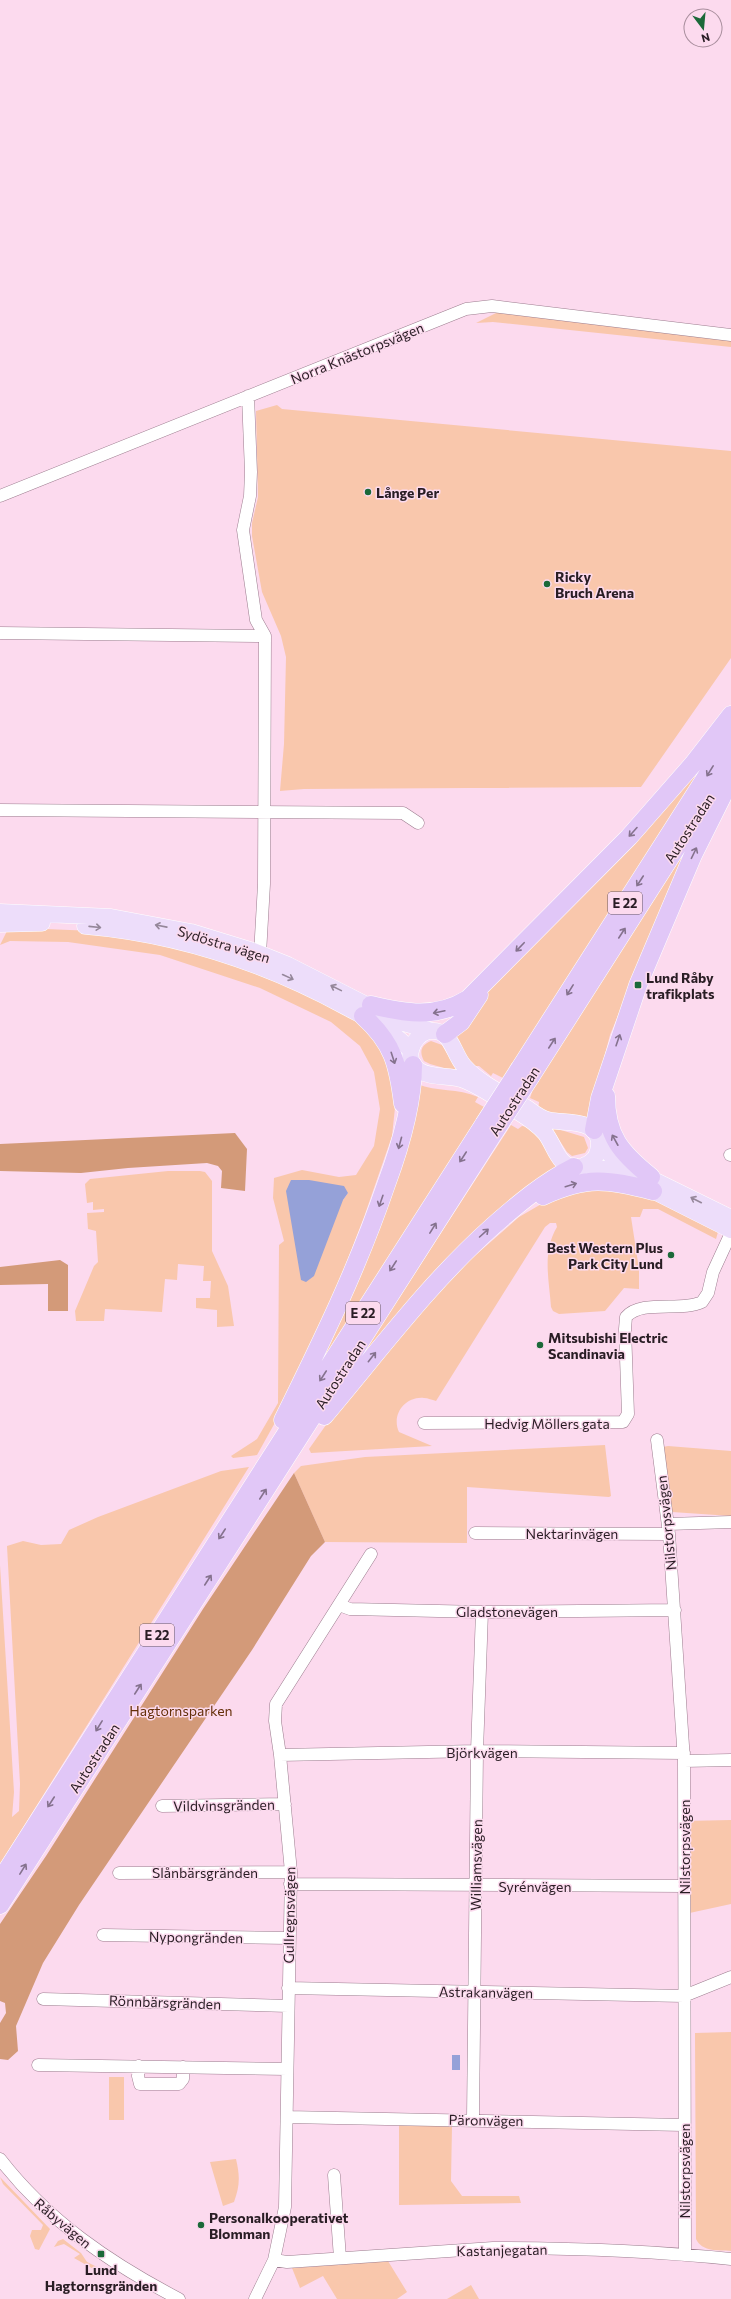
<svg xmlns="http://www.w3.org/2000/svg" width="731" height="2299" viewBox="0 0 731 2299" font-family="Commissioner,sans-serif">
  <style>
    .green { fill: #f9c7ac; fill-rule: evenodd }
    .forest { fill: #d39a79 }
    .water { fill: #95a1d8 }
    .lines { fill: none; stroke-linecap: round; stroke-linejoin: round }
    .minor-casing { stroke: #9c7d8f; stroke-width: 13 }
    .major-casing { stroke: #fff; stroke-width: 17 }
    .highway-casing { stroke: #fff; stroke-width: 19 }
    .minor { stroke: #fff; stroke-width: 12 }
    .major { stroke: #edddfa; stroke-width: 16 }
    .highway { stroke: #e1c7f7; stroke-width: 18 }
    .highway-bridge-casing { stroke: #fff; stroke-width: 19; stroke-linecap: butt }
    .highway-bridge { stroke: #e1c7f7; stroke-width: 18 }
    .oneway { stroke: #85728e }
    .oneway2 { stroke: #95879a }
    .poi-dot { fill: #1b6939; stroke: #fcdaee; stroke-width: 1.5 }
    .labels { text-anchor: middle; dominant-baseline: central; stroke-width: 3; stroke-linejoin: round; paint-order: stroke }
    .shield { fill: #fcdaee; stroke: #685661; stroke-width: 1 }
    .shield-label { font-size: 13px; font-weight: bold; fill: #291d24 }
    .street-label { font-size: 14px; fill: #291d24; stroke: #fcdaee }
    .poi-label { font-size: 14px; font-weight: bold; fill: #291d24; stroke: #fcdaee; text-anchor: start }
    .park-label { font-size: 14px; fill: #642f09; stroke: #fcdaee }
  </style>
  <rect width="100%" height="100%" fill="#fcdaee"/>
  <path class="green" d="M500,311L731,338V347L493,322L476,323Z
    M277,405L282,409L731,451V658L641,787L304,789L280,791L284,744L286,657L281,636L262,592L252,536V523L258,497L256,411Z
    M707,761L503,1078L493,1073L491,1076L479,1066H471L453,1036L485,994Z
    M701,826L654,927L610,1035L590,1111V1120L538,1111L539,1102L530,1098L533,1089Z
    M21,928L94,931L228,960L350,1014L384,1048L396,1098L392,1136L364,1217L324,1320L292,1392L257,1455L233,1458L231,1456L257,1439L278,1403L279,1245L284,1241L273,1198L274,1178L302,1170L339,1177L356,1175L374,1146L380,1109L374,1072L360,1046L331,1022L260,988L160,955L68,942L10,941L0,945L8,929ZM291,1180L348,1193L343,1200Z
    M431,1041L442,1045L458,1072L430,1064L424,1061C419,1052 421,1045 431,1041Z
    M417,1084C437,1092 458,1088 478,1097L475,1102L484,1107L324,1360L321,1358Z
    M511,1125L518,1129L522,1126L534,1128L560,1167L351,1372Z
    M551,1127L584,1137L588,1148L585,1153L572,1156L567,1152Z
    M168,1171H200L205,1172L212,1181V1251L228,1286L234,1326L217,1327V1310L196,1308V1298H210L211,1281H203L204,1266L178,1264L177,1280L165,1279L162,1312L105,1309L104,1321H76L75,1311L94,1266L98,1262L96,1231L88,1229L87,1213L104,1212V1209L93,1210V1202L87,1203L85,1184L90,1179Z
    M592,1186L652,1198L718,1232L716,1239L658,1209H643L640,1217H631L639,1269V1289L624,1288L605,1311L559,1314L553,1311L551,1307C549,1279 542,1252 557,1227L556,1223H550L545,1227L436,1401C432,1400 428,1398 424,1398C405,1396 391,1415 399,1432L432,1446L311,1453L309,1449L338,1408L429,1296L519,1217L550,1199Z
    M605,1445L611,1496L609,1497L467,1487V1543L325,1542L294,1473L301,1466L365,1457Z
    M668,1446L731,1451V1516L672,1512L663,1447Z
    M249,1467L0,1864V1565L14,1792L12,1817L19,1811L20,1784L7,1546L23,1541L41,1545L61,1544L69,1530L98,1517L221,1471Z
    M731,1820V1904L685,1914V1821Z
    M731,2032V2251C718,2250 702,2252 696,2239L695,2033Z
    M109,2077H124V2120H109Z
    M399,2125L452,2126L451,2181L462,2196H519L521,2203L399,2205Z
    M236,2159C240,2176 240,2186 234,2202L223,2206L210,2162Z
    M0,2177L50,2229L39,2250L35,2249L30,2236L32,2230H41L43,2225L3,2184Z
    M63,2239L81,2253L87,2262L103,2270L97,2271L74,2258L80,2254L64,2244L54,2247L58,2241Z
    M388,2261L407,2292L397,2299H337L323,2276L300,2288L292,2268Z
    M471,2285L479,2299H447Z"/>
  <path class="forest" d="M235,1133L247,1149L245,1191L221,1188L222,1171L218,1166L207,1163L128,1168L81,1173L0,1171V1144Z
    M60,1260L68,1265V1311H48V1284L0,1285V1267Z
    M294,1473L325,1542L311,1556L252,1650L79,1905L43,1963L16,2026L18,2051L8,2060L0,2059V2023L6,2013L5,2003L0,2001V1924L46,1856L203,1609Z"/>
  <path class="water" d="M291,1180H309L344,1186L348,1193L343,1200L314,1276L306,1282L301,1280L286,1191Z
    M452,2055H460V2070H452Z"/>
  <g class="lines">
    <defs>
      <path id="minor" d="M248,396L251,472L250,496L243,530L256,620L265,636
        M0,496L466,309L492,306L731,335
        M0,633L265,636L264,884L260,954
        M0,810L403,813L418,823
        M730,1155H731
        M424,1423L623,1422L628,1414L625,1329L626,1317C641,1299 682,1312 702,1302L708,1293L713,1272L731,1233
        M657,1440L669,1534L684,1761L685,2255
        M668,1524L731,1522
        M475,1533L669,1534
        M339,1605L350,1609L482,1612L675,1610
        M280,1755L477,1751L684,1753
        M684,1761L731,1760
        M162,1806L285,1804
        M119,1873L291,1872
        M290,1884L684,1886
        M103,1935L289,1938
        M288,1988L684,1996L731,1977
        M43,1999L288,2006
        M38,2065L287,2069
        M139,2066L138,2076L140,2084H179L183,2079V2067
        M287,2117L684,2125
        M473,2119L477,1751L482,1612
        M0,2159C48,2221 110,2263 179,2299
        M334,2175L340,2258
        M274,2260L287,2262L493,2248C572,2248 652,2251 731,2259
        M255,2299L274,2260L285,2207L291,1872L280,1755L275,1721L276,1704L371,1554"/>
      <path id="major" d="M0,912L111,917L191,932L253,951L288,965L400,1022L432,1031
        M0,924L42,923
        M85,926C178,934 265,963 346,1007C370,1020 393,1030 411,1051
        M428,1031C452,1028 452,1052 464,1066C480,1084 507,1096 527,1108C534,1113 540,1118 548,1120C565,1124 596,1118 599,1142C599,1148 598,1154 594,1159C590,1163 584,1167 578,1167C558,1169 555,1145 545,1133C535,1121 521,1114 509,1106C494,1096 478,1085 461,1079C448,1075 431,1078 420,1071C402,1060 412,1037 428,1031Z
        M599,1143L617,1162L731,1218
        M585,1165L614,1171L731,1230"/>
      <path id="highway" d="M371,1005C405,1013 436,1019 468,999L629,837L693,764L731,715
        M363,1016C393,1043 398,1064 403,1104
        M445,1034L461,1022L479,995
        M520,1068L731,738
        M531,1076L731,762
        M606,1096C606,1136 621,1153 651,1177
        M594,1130L600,1098L638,985L693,855L731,779
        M543,1196C587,1176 607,1179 653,1191
        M324,1416C379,1351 429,1283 493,1226C518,1204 544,1182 574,1167
        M283,1420C321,1343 358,1267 386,1185C399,1150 413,1102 413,1065
        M0,1881L484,1124
        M0,1905L495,1131"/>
    </defs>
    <use href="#minor" class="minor-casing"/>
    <use href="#major" class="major-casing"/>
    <use href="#highway" class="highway-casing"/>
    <use href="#minor" class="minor"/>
    <use href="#major" class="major"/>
    <use href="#highway" class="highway"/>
    <defs>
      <path id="highway-bridge" d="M484,1124L520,1068
        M495,1131L531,1076"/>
    </defs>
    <use href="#highway-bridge" class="highway-bridge-casing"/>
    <use href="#highway-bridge" class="highway-bridge"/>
  </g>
  <defs><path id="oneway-shaft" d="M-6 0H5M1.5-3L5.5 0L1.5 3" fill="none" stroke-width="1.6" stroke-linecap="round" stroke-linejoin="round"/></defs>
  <g class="oneway">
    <use href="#oneway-shaft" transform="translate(710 771) rotate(122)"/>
    <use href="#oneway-shaft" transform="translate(633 832) rotate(132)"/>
    <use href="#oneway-shaft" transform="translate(694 853) rotate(-64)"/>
    <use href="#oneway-shaft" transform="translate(640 881) rotate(123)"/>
    <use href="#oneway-shaft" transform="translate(622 933) rotate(-57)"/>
    <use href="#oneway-shaft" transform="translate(520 947) rotate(134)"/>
    <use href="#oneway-shaft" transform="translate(570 990) rotate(122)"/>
    <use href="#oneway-shaft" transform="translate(439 1012) rotate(168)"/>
    <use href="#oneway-shaft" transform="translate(618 1040) rotate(-71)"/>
    <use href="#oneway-shaft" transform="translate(552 1043) rotate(-57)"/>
    <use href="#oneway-shaft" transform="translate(393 1058) rotate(72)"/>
    <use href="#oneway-shaft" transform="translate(615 1140) rotate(-119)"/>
    <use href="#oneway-shaft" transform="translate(400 1143) rotate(105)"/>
    <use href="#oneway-shaft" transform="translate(463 1157) rotate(123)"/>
    <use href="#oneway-shaft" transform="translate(571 1185) rotate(-17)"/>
    <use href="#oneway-shaft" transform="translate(381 1201) rotate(109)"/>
    <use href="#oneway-shaft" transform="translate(433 1228) rotate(-58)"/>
    <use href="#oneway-shaft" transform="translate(484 1233) rotate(-42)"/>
    <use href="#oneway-shaft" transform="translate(393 1266) rotate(123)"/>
    <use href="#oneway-shaft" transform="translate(372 1357) rotate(-52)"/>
    <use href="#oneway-shaft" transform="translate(323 1376) rotate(123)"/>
    <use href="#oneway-shaft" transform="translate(263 1494) rotate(-57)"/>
    <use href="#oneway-shaft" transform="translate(222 1534) rotate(123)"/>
    <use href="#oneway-shaft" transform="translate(208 1580) rotate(-57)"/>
    <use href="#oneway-shaft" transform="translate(138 1689) rotate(-57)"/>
    <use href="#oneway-shaft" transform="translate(99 1726) rotate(122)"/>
    <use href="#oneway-shaft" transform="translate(51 1802) rotate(123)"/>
    <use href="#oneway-shaft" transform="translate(23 1869) rotate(-58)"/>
  </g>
  <g class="oneway2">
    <use href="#oneway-shaft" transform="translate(161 926) rotate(-169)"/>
    <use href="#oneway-shaft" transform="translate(95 927) rotate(6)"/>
    <use href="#oneway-shaft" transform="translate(288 977) rotate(25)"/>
    <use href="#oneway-shaft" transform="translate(336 988) rotate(-154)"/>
    <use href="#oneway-shaft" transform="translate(696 1200) rotate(-153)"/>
  </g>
  <g class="poi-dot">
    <circle cx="368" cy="492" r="4"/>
    <circle cx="547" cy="584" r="4"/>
    <rect x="634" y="981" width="8" height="8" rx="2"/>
    <circle cx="671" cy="1255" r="4"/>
    <circle cx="540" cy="1345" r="4"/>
    <circle cx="201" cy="2225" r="4"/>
    <rect x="97" y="2250" width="8" height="8" rx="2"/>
  </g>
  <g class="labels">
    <g class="shield">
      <rect x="608" y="892" width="34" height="22" rx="3"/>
      <rect x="346" y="1302" width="34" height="22" rx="3"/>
      <rect x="140" y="1624" width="34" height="22" rx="3"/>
    </g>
    <g class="shield-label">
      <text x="625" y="903">E 22</text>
      <text x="363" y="1313">E 22</text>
      <text x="157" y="1635">E 22</text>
    </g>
    <g class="street-label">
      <text transform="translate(357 353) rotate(-22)">Norra Knästorpsvägen</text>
      <text transform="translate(689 828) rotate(-57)">Autostradan</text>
      <text transform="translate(224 944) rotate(17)">Sydöstra vägen</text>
      <text transform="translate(514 1101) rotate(-57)">Autostradan</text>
      <text transform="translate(340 1374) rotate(-57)">Autostradan</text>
      <text x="547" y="1423">Hedvig Möllers gata</text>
      <text transform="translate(666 1523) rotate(-96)">Nilstorpsvägen</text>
      <text x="572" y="1533">Nektarinvägen</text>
      <text x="507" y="1611">Gladstonevägen</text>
      <text x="482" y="1752">Björkvägen</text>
      <text transform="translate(94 1758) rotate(-57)">Autostradan</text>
      <text transform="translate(224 1805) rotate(-1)">Vildvinsgränden</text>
      <text transform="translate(684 1847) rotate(-90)">Nilstorpsvägen</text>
      <text transform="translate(476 1865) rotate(-89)">Williamsvägen</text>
      <text x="205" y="1872">Slånbärsgränden</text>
      <text x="535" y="1886">Syrénvägen</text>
      <text transform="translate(289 1915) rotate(-89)">Gullregnsvägen</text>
      <text transform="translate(196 1937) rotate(1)">Nypongränden</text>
      <text transform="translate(486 1992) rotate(1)">Astrakanvägen</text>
      <text transform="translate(165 2002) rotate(2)">Rönnbärsgränden</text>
      <text transform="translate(486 2120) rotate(1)">Päronvägen</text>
      <text transform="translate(684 2171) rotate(-90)">Nilstorpsvägen</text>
      <text transform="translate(63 2223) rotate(40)">Råbyvägen</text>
      <text transform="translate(502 2250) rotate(-1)">Kastanjegatan</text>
    </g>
    <g class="poi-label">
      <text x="376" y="492">Långe Per</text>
      <text x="555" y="576">Ricky<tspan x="555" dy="16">Bruch Arena</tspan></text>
      <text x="646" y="977">Lund Råby<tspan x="646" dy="16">trafikplats</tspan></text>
      <text x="663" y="1247" text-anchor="end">Best Western Plus<tspan x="663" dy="16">Park City Lund</tspan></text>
      <text x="548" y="1337">Mitsubishi Electric<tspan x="548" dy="16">Scandinavia</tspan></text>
      <text x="209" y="2217">Personalkooperativet<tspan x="209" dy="16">Blomman</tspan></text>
      <text x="101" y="2269" text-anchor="middle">Lund<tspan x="101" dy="16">Hagtornsgränden</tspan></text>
    </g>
    <g class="park-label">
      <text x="181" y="1710">Hagtornsparken</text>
    </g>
  </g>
  <g transform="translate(703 28) rotate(164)"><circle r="19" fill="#fcdaee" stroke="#a88e9d"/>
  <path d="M0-3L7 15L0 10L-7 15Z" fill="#1b6939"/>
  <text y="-6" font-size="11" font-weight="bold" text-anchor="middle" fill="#291d24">N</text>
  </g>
</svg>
